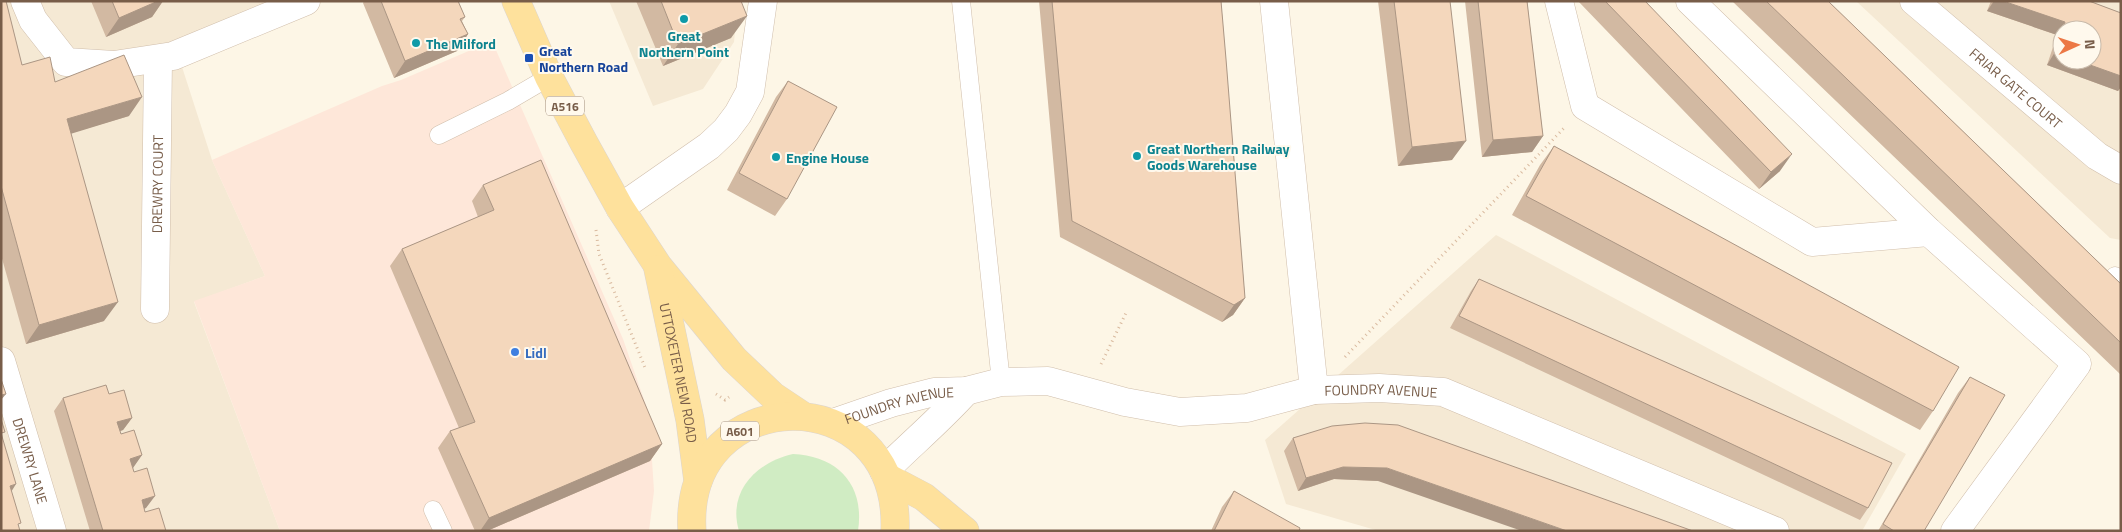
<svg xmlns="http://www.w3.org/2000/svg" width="2122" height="532" viewBox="0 0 2122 532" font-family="'Titillium Web',sans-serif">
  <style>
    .residential { fill: #f5e9d4; fill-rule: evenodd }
    .commercial { fill: #fee7d9 }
    .green { fill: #d0ecc3 }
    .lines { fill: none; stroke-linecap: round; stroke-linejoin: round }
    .service-casing { stroke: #d0beab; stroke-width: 19 }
    .minor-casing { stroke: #d0beab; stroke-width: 29 }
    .primary-casing { stroke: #dcd5d0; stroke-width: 29 }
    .path { stroke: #d9ba9f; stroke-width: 3; stroke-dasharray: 1 4; stroke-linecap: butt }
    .service { stroke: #fff; stroke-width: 18 }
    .minor { stroke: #fff; stroke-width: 28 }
    .primary { stroke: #fee19c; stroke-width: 28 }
    .wall { fill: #d2b9a2; fill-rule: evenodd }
    .shaded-wall { fill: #ab9684 }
    .building { fill: #f4d7bc; stroke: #ab9684 }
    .culture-dot { fill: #0f9aa8; stroke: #fff9ed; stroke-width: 2 }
    .transit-dot { fill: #1a4fb4; stroke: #fff9ed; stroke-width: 2 }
    .shop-dot { fill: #3f7fe0; stroke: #fff9ed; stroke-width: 2 }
    .labels { text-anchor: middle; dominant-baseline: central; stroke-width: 4; stroke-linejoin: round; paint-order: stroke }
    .shield { fill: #fff9ed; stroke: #a08c7a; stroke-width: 1 }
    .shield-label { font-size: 12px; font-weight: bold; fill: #785d49 }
    .culture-label { font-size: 14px; font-weight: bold; fill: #0d838f; stroke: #fff9ed; text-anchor: start }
    .transit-label { font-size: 14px; font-weight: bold; fill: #164399; stroke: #fff9ed; text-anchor: start }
    .street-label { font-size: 14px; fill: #785d49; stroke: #fff9ed }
    .shop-label { font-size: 14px; font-weight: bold; fill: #366cbe; stroke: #fff9ed; text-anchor: start }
  </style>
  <rect width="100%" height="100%" fill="#fdf6e6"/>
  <path class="residential" d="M1,1H270L174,42L212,160L265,276L194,302L280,531H1Z
    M609,1H738L734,42L703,89L653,106Z
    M1856,1H2121V240L2110,238ZM2062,30H2092V60H2062Z
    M1496,235L1906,454L1862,531H1379L1286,504L1265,440Z"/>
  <path class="commercial" d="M492,41L623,339L649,414L654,491L649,531H280L194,301L265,276L212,160L382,86L401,80Z"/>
  <path class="green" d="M793,454C838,456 865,485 858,531H739C727,491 757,462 793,454Z"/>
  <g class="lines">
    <defs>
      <path id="service" d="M961,1L1001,382
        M439,135L508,101L549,77
        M2115,276L2121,280
        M433,510L443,531"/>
      <g id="minor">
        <path d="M25,1L33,20L66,62L114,65L173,56L306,1"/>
        <path d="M1274,1L1314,390"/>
        <path d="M1559,1L1585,106L1812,242L1929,232"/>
        <path d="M1690,1L1929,232L2077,364L1955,531"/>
        <path id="s1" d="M1914,1L2097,156L2121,170"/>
        <path d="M620,208L709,146L726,130L738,114L750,92L763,1"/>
        <path id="s2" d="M155,309L158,59"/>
        <path id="s3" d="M1,361L52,531"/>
        <path id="s4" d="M833,423L891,403L934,392L966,391L1001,382L1048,381L1125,402L1180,412L1247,408L1314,390L1379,388L1443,392L1775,531"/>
        <path d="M884,471C911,444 941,419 966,391"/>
      </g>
      <g id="primary">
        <path d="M516,1L549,77L584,143L620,208L658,266L734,359L773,396L803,416"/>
        <path id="s5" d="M658,269L690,420L698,481"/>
        <path d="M888,478L924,497L965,531"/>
        <path d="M692,531C682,381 901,375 895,531"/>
      </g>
    </defs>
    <use href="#service" class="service-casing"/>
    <use href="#minor" class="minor-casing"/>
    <use href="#primary" class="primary-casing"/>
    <path class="path" d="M596,230L599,254L646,370
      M1345,357L1564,128
      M1101,364L1127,311
      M716,394L725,400L729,397"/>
    <use href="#service" class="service"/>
    <use href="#minor" class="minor"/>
    <use href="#primary" class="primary"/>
  </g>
  <path class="wall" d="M1,1L22,65L55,82L129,116L71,133L104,321L26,344L1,255Z
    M91,1H163L152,17L106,37Z
    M364,1H458L465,17L462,21L468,34L457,51L394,78L363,3Z
    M636,1H741L731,38L663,66Z
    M1039,1H1221L1245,298L1233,315L1222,322L1060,237Z
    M1378,1H1450L1452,160L1398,166Z
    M1465,1H1527L1543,136L1532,152L1482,157Z
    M1578,1H1645L1780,171L1759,189Z
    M1732,1H1828L2121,284V374H2120Z
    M1991,1H2089L2121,13V87L2118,91L2047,65L2057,35L1987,11ZM2062,30H2092L2062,60Z
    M788,81L787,199L775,216L727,190L776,97Z
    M1554,146L1933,411L1920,430L1512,215L1540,165Z
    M483,185L662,444L650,461L487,531H475L438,448L450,431L459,428L390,266L402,249L478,217L472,201Z
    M1479,279L1868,508L1860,520L1450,328L1471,291Z
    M1970,377L1924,531H1878L1958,393Z
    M109,394L132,418L123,430L120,431L121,434L142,455L132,468L146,508L144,509L145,512L166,531H90L54,411L63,398Z
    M1293,438L1378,481L1334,479L1298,491L1284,451Z
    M1234,491L1299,531H1211L1222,507Z"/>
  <path class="shaded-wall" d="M158,1H163L152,17L106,37L119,18Z
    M1994,1H2003L2065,22L2057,35L1987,11Z
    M747,16L731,38L663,66L678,44Z
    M468,34L457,51L394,78L405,61Z
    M2055,52L2062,55V60H2076L2121,76V87L2118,91L2047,65Z
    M142,97L129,116L54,139L67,119Z
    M1543,136L1532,152L1482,157L1493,140Z
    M1466,141L1452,160L1398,166L1412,147Z
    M1792,154L1780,171L1759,189L1771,172Z
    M1245,298L1233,315L1222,322L1234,305Z
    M118,302L104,321L26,344L39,325Z
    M6,394L1,400V395Z
    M132,418L123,430L109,435L117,422Z
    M662,444L650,461L487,531H480L489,518Z
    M142,455L133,468L121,471L130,459Z
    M1343,467L1387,468L1567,531H1522L1378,481L1334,479L1298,491L1306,478Z
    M16,484L8,497L10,486Z
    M155,496L146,508L133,512L142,500Z"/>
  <path class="building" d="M1,1H6L22,65L50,57L55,82L124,55L142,97L67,119L118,302L39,325L1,186Z
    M112,1H158L119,18Z
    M381,1H458L465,17L460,19L468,34L405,61Z
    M661,1H741L747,16L678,44Z
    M1052,1H1221L1226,59L1245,298L1234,305L1072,221Z
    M1394,1H1450L1466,141L1412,147Z
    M1478,1H1527L1543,136L1493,140Z
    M1605,1H1645L1792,154L1771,172Z
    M1766,1H1828L2121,284V343Z
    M2003,1H2089L2121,13V76L2076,60H2092V30H2063L2065,22Z
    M2062,32V55L2055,52Z
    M788,81L837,107L787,199L739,173Z
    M1554,146L1959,367L1933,411L1526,196Z
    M541,160L662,444L489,518L450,431L475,422L402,249L494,210L483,185Z
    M1479,279L1892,463L1868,508L1459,316Z
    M1970,377L2005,395L1924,531H1894L1883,524Z
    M1,379L6,394L1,395Z
    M106,385L109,394L124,390L132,418L117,422L121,434L134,430L142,455L130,459L134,472L147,468L155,496L142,500L145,512L159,508L166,531H103L63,398Z
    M1,419L5,432L1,433Z
    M1365,423L1398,425L1693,531H1567L1387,468L1343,467L1306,478L1293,438L1332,426Z
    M1,433L16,484L10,486L21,523L18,524L20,531H1Z
    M1234,491L1300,528L1299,531H1214Z"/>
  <g class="culture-dot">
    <circle cx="684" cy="19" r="5"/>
    <circle cx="416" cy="43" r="5"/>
    <circle cx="1137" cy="156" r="5"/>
    <circle cx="776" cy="157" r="5"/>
  </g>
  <rect class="transit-dot" x="524" y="53" width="10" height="10" rx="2.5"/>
  <circle class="shop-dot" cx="515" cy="352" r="5"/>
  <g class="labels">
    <g class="shield">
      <rect x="546" y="96.5" width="38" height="19" rx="4"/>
      <rect x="721" y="421.5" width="38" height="19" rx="4"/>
    </g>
    <g class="shield-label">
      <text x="565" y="106">A516</text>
      <text x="740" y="431">A601</text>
    </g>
    <g class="culture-label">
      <text x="684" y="35" text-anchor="middle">Great<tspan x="684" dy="16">Northern Point</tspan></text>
      <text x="426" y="43">The Milford</text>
      <text x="1147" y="148">Great Northern Railway<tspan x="1147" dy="16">Goods Warehouse</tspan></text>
      <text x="786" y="157">Engine House</text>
    </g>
    <g class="transit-label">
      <text x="539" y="50">Great<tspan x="539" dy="16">Northern Road</tspan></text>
    </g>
    <g class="street-label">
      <text stroke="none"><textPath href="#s1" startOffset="134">FRIAR GATE COURT</textPath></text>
      <text stroke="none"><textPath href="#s2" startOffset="125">DREWRY COURT</textPath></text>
      <text stroke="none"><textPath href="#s5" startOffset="106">UTTOXETER NEW ROAD</textPath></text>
      <text stroke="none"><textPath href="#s4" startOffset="560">FOUNDRY AVENUE</textPath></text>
      <text stroke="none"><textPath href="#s4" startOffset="69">FOUNDRY AVENUE</textPath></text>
      <text stroke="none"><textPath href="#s3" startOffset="104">DREWRY LANE</textPath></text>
    </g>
    <g class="shop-label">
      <text x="525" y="352">Lidl</text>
    </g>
  </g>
  <rect width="2122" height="532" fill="none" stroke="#785d49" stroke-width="5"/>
  <g transform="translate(2077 45) rotate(87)"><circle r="24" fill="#fff9ed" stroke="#c9bbab"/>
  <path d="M0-4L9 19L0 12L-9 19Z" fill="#ec7845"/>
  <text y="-8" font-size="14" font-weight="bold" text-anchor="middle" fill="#785d49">N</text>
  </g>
</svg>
